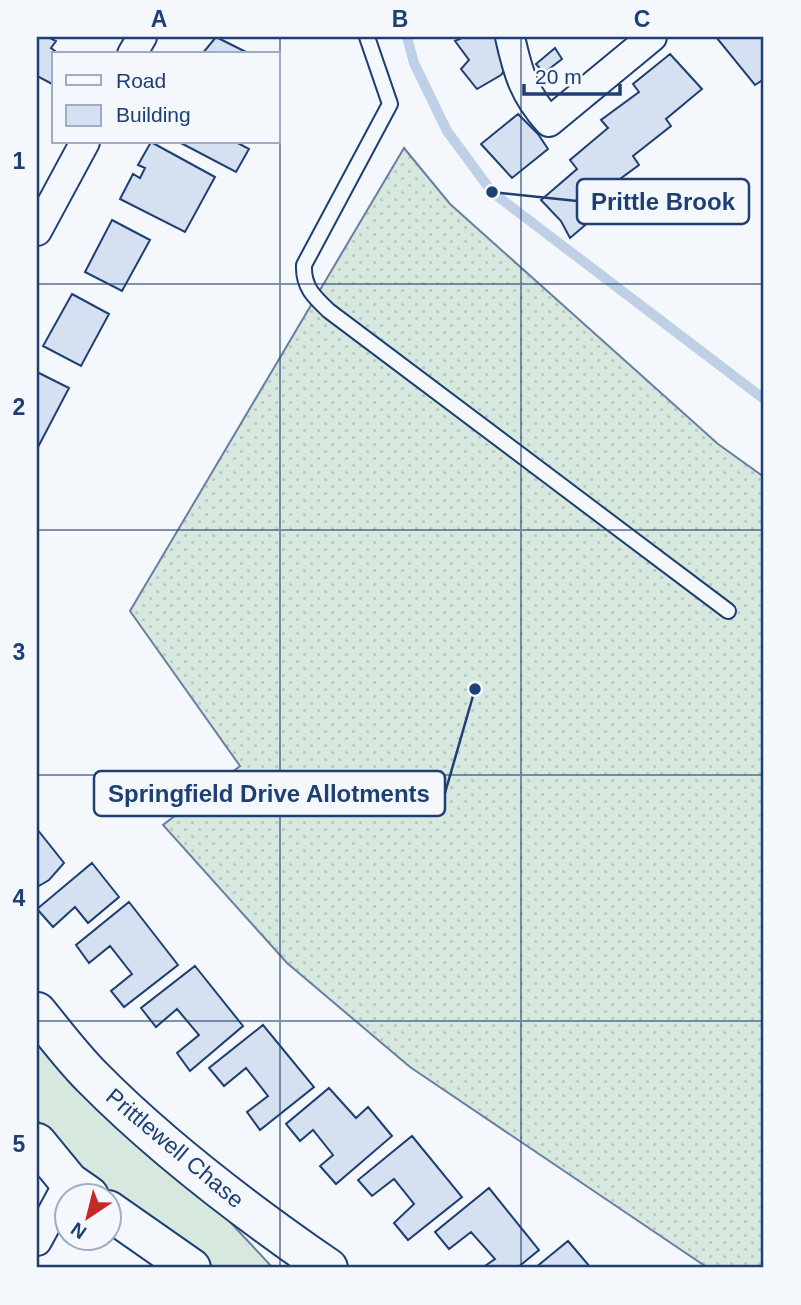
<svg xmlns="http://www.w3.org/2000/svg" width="801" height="1305" viewBox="0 0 801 1305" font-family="Arial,sans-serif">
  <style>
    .grass { fill: #d7e8df; stroke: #687fa3; stroke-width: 2 }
    .garden { fill: url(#garden-dots); stroke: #687fa3; stroke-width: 2 }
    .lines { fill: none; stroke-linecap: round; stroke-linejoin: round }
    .stream { stroke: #bed0e5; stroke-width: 10 }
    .building { fill: #d5e0f0; stroke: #1d3f73; stroke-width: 2 }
    .lane-casing { stroke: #1d3f73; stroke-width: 18 }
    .street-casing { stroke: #1d3f73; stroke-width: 32 }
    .secondary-casing { stroke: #1d3f73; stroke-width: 42 }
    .lane { stroke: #f4f7fb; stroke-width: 14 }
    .street { stroke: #f4f7fb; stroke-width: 28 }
    .secondary { stroke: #f4f7fb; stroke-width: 38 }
    .grid { fill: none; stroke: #1d3f73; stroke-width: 2; stroke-opacity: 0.55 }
    .labels { text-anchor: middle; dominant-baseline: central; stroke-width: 5; stroke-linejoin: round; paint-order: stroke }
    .street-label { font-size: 23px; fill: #1d3f73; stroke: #f4f7fb }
    .leader { fill: none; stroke: #1d3f73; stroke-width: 2.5 }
    .callout-dot { fill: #1d3f73; stroke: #f4f7fb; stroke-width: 2.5 }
    .callout { fill: #f4f7fb; stroke: #1d3f73; stroke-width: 2.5 }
    .callout-label { font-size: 24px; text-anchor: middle; font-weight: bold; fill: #1d3f73 }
    .neatline { fill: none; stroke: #1d3f73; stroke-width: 2.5 }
    .grid-label { font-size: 23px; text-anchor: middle; font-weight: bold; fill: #1d3f73 }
  </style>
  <defs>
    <pattern id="garden-dots" width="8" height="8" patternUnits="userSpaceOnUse" patternTransform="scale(1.75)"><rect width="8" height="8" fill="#d7e8df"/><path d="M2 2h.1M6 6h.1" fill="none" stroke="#b8c8c3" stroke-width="1.8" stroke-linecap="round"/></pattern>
  </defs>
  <rect width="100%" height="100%" fill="#f4f7fb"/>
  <path class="grass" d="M37,1034L217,1208L273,1268H215L98,1186L37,1120Z"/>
  <path class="garden" d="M404,148L450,204L718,444L764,477V1268H708L410,1067L287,963L163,825L240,766L130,611Z"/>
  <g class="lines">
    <path class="stream" d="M407,37L414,63L447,131L492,192L764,399"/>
  </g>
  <path class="building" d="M37,37H48L56,41L51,48L55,51L54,85L37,76Z
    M216,37L250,54H202Z
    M464,37H504L497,44L512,60L501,75L477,89L461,69L469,60L455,41Z
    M716,37H764V79L755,85Z
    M555,48L562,59L544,73L536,64Z
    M670,54L702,89L666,119L671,126L633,156L639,165L601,193L610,204L570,238L561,221L541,200L577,169L570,160L608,128L601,120L639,92L633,84Z
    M518,114L538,134L548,149L512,178L481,144Z
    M151,142L215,177L185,232L120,199L133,174L140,178L145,168L138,165Z
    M179,142H236L249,149L236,172Z
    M112,220L150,240L122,291L85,272Z
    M72,294L109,314L81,366L43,346Z
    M37,372L69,388L37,449Z
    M37,829L64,863L49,880L37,887Z
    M92,863L119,897L88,923L75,907L53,927L37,909Z
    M129,902L178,965L124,1007L111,991L132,974L110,946L89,963L76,945Z
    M195,966L243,1026L190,1071L177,1053L199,1035L177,1009L156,1027L141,1008Z
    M263,1025L314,1087L260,1130L247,1112L268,1096L246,1068L224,1086L209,1068Z
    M329,1088L356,1118L368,1107L392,1136L336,1184L320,1166L333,1155L313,1130L300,1141L286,1124Z
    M412,1136L462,1197L408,1240L394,1223L414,1204L394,1179L372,1196L358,1180Z
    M489,1188L539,1250L517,1268H482L495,1259L471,1232L449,1249L435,1232Z
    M568,1241L591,1268H535Z"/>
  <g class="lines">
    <defs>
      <path id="lane" d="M367,37L390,104L304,265C303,287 314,297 329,311L728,611"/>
      <path id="street" d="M510,37C518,73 524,94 549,122L652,37
        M132,54L142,37
        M37,231L85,142
        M37,1241L69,1182"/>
      <path id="secondary" d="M37,1012C55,1034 72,1057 92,1077C163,1149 245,1211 328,1268
        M37,1143L69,1182L89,1196
        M108,1210L191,1268"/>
    </defs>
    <use href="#lane" class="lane-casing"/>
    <use href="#street" class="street-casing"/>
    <use href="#secondary" class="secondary-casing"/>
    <use href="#lane" class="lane"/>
    <use href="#street" class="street"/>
    <use href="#secondary" class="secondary"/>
  </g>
  <path class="grid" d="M280,37V1268M521,37V1268M37,284H764M37,530H764M37,775H764M37,1021H764"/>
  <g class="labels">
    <g class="street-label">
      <text transform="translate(175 1148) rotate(40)">Prittlewell Chase</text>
    </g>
  </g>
  <path class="leader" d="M492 192L577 201M475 689L445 793"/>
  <g class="callout-dot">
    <circle cx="492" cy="192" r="7"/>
    <circle cx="475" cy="689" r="7"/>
  </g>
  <g class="callout">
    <rect x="577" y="179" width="172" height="45" rx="7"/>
    <rect x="94" y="771" width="351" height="45" rx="7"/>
  </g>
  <g class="callout-label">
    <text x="663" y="210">Prittle Brook</text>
    <text x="269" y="802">Springfield Drive Allotments</text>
  </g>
  <rect width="801" height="1305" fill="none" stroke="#f4f7fb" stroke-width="77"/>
  <rect x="52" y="52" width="228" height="91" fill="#f4f7fb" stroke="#9eadc5" stroke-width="2"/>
  <rect x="66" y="75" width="35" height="10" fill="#f4f7fb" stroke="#9eadc5" stroke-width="2"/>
  <text x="116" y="88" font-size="21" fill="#1d3f73">Road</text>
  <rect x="66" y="105" width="35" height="21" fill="#d5e0f0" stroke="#9eadc5" stroke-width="2"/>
  <text x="116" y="122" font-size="21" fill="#1d3f73">Building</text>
  <g transform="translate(88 1217) rotate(215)"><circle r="33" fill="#f4f7fb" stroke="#9eadc5" stroke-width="2"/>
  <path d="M0-5L12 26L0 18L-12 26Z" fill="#c62828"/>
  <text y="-10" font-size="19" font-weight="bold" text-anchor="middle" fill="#1d3f73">N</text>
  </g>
  <path d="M524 84v10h96v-10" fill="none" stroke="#1d3f73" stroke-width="3.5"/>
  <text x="535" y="84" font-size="21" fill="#1d3f73" stroke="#f4f7fb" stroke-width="5" paint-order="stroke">20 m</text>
  <rect x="38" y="38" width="724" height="1228" class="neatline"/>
  <g class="grid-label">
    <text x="159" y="27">A</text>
    <text x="400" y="27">B</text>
    <text x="642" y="27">C</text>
    <text x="19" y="169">1</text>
    <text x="19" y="415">2</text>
    <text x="19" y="660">3</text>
    <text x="19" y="906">4</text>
    <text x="19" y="1152">5</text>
  </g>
</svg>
